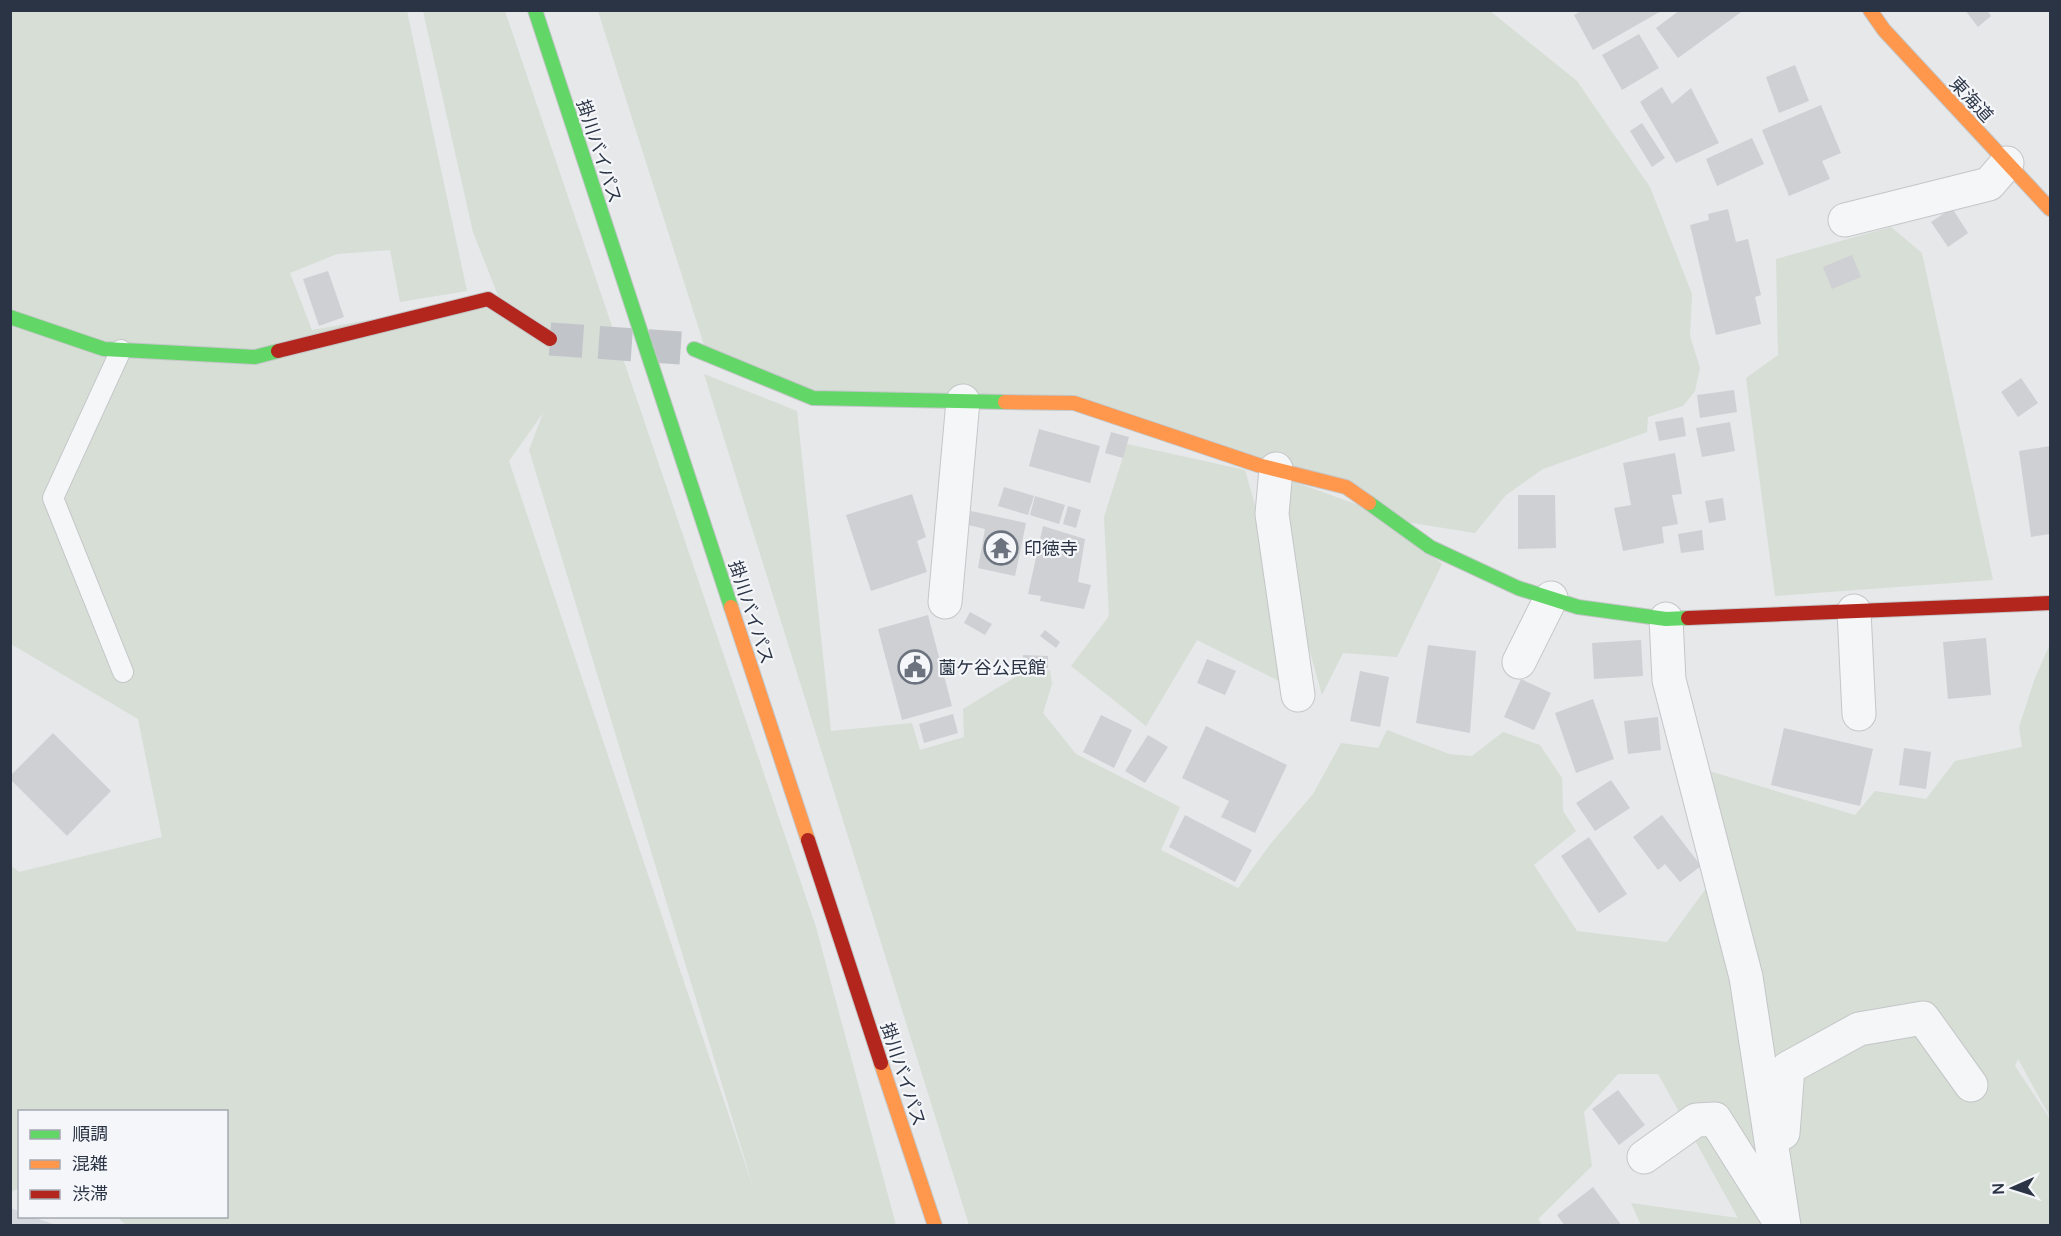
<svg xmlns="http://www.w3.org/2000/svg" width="2061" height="1236" viewBox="0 0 2061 1236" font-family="Manrope,'Noto Sans JP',sans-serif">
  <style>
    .built { fill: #d4d7dd }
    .green { fill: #d6ded6; fill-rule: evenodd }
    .building { fill: #ced0d3 }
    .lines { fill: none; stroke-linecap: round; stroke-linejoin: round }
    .secondary-tunnel { stroke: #c1c4c9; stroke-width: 33; stroke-dasharray: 33 16; stroke-linecap: butt }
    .lane-casing { stroke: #c4c6c8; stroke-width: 22 }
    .street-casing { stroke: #c4c6c8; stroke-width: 35 }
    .fast-casing { stroke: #c4c6c8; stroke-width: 16 }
    .slow-casing { stroke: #c4c6c8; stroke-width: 16 }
    .jam-casing { stroke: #c4c6c8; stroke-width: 16 }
    .lane { stroke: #f5f6f7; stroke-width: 20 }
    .street { stroke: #f5f6f7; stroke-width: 33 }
    .fast { stroke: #63d668; stroke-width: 14 }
    .slow { stroke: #ff974d; stroke-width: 14 }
    .jam { stroke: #b3261e; stroke-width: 14 }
    .labels { text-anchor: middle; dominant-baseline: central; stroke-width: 4.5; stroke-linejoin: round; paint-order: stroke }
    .street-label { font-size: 18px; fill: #2b3445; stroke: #f4f6f9 }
    .poi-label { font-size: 18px; fill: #2b3445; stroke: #f4f6f9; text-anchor: start }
  </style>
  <rect width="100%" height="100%" fill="#e6e8ea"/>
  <path class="built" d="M10,1208L19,1211L20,1216L33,1217L56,1225H11Z"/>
  <path class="green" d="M11,11H407L467,291L400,302L390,250L337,254L290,273L312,330L488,299L506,316L473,232L423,11H505L816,927L896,1225H126L117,1217L226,1216V1112H20L19,1188L11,1192L10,865L19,872L162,837L138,719L11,644ZM543,413L529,450L755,1193L509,461Z
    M598,11H1490L1577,81L1650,187L1692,294L1690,336L1700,368L1695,391L1683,406L1648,417L1647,432L1543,469L1506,495L1475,533L1406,522L1074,403L814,392L704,345Z
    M1891,227L1922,253L1993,580L1775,596L1746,378L1778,355L1776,259Z
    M704,374L797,411L831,731L912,723L920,750L964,737L963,709L1017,676L1050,670L1052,684L1043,713L1076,754L1180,807L1161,850L1238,888L1272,842L1313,794L1341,743L1378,748L1387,730L1449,754L1472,756L1503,732L1540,745L1562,778L1563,811L1576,831L1534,865L1577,931L1667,942L1718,872L1696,767L1855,815L1875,791L1926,799L1955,761L2022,747L2019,727L2035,678L2050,644V1117L2018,1059L2015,1066L2050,1119V1225H1641L1631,1203L1738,1218L1658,1074H1618L1584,1112L1592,1166L1538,1219L1542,1225H969Z
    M1127,444L1245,470L1302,670L1283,683L1197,640L1146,726L1071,666L1109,616L1104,517Z
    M1258,465L1346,487L1442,564L1397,657L1343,653L1322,695Z"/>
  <path class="building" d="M1583,10H1663L1593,50L1574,15Z
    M1680,10H1744L1678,58L1656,28Z
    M1965,10H1987L1991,16L1978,27Z
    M1639,34L1659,68L1622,90L1602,55Z
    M1795,65L1809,101L1779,113L1766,77Z
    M1662,87L1672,104L1691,88L1719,143L1676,163L1640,102Z
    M1821,105L1841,153L1822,161L1830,179L1789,196L1762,130Z
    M1642,123L1665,158L1652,167L1630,131Z
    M1752,138L1764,164L1717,186L1706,159Z
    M1952,208L1968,233L1948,247L1931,222Z
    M1728,209L1736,242L1748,239L1761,295L1755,297L1761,324L1716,335L1690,225L1709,220L1708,214Z
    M1852,255L1861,277L1832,289L1823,267Z
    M328,271L344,317L319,326L303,279Z
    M2021,378L2038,403L2018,417L2001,392Z
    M1734,390L1737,412L1700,418L1697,395Z
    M1683,417L1686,436L1659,441L1655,422Z
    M1730,422L1735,451L1702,457L1696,428Z
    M1039,429L1100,446L1090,483L1029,466Z
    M1111,432L1129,437L1123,458L1105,453Z
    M2050,446V534L2031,537L2019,451Z
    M1675,453L1682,494L1672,495L1678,524L1662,527L1664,543L1623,551L1614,508L1631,505L1623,463Z
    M1004,487L1034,496L1028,515L998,506Z
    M912,494L926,537L917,541L927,572L871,591L846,515Z
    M1518,495H1555L1556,548L1518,549Z
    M1035,496L1065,505L1059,524L1030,515Z
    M1723,498L1726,520L1709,523L1705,501Z
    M1068,506L1081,510L1076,528L1063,524Z
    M971,511L1026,523L1015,576L978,568L985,529L968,525Z
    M1043,526L1085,539L1078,582L1091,585L1084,609L1040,601L1041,596L1028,594Z
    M1702,530L1704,550L1681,553L1678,534Z
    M970,612L992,624L985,635L964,623Z
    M928,615L952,706L902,720L878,629Z
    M1045,630L1060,642L1056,648L1040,636Z
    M1986,638L1991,695L1948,699L1943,642Z
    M1641,640L1643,676L1594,679L1592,643Z
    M1428,645L1476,651L1470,733L1416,723Z
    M1023,655L1048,656V668H1023Z
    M1207,659L1236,671L1225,695L1197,683Z
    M1360,671L1389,677L1380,727L1350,721Z
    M1521,679L1551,693L1534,730L1504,717Z
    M1593,699L1614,759L1576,773L1555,713Z
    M953,714L958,733L924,743L919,724Z
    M1101,715L1132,730L1114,768L1083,752Z
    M1658,717L1661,750L1628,754L1624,721Z
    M1206,726L1287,765L1255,833L1221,817L1229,801L1182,778Z
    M1784,728L1873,749L1860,806L1771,785Z
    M53,733L111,791L67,836L10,779V776Z
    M1148,735L1168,747L1145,783L1125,771Z
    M1904,748L1931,752L1926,789L1899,785Z
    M1611,780L1630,808L1595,831L1576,803Z
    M1185,815L1252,850L1235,882L1169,847Z
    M1662,815L1701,866L1680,882L1665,864L1658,870L1633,837Z
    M1589,837L1627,894L1599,913L1561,856Z
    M1618,1090L1645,1125L1619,1145L1592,1109Z
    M1593,1187L1622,1226H1565L1557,1215Z"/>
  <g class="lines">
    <path class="secondary-tunnel" d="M550,339L694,349"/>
    <defs>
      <path id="lane" d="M121,350L53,498L123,672"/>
      <path id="street" d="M1845,220L1989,184L2007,163
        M1276,469L1272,514L1298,695
        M945,602L963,401
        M1854,611L1859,714
        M1666,619L1669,680L1746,977L1784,1226
        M1519,662L1551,598
        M1783,1133L1788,1068L1859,1029L1923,1018L1971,1085
        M1644,1157L1696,1120L1715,1119L1778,1219"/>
      <path id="fast" d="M535,10L731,607
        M10,317L104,349L255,357L278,351
        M694,349L813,398L1005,402
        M1369,503L1430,547L1518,588L1578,607L1666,619L1688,618"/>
      <path id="slow" d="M1870,10L1884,30L2050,209
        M1005,402L1074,403L1258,465L1346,487L1369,503
        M731,607L808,840
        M881,1063L935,1226"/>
      <path id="jam" d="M278,351L488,299L550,339
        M1688,618L2050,603
        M808,840L881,1063"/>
    </defs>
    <use href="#lane" class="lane-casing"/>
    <use href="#street" class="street-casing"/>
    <use href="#fast" class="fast-casing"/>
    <use href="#slow" class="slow-casing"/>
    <use href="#jam" class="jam-casing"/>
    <use href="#lane" class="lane"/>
    <use href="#street" class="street"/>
    <use href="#fast" class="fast"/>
    <use href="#slow" class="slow"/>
    <use href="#jam" class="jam"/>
  </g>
  <defs>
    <symbol id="temple-ring" viewBox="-11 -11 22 22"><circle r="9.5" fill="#f4f6f9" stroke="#6c737f" stroke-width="1.5"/><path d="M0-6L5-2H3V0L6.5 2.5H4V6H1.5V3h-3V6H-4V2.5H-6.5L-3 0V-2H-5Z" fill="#6c737f"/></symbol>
    <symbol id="civic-ring" viewBox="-11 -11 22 22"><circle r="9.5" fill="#f4f6f9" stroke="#6c737f" stroke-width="1.5"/><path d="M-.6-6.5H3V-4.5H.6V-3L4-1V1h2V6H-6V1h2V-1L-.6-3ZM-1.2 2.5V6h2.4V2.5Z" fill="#6c737f"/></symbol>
  </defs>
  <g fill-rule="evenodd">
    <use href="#temple-ring" x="982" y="529" width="38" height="38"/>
    <use href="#civic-ring" x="896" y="648" width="38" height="38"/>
  </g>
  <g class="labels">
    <g class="street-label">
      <text transform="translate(1972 99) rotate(47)">東海道</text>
      <text transform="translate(600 151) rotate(72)">掛川バイパス</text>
      <text transform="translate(752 612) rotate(72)">掛川バイパス</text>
      <text transform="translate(904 1074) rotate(72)">掛川バイパス</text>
    </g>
    <g class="poi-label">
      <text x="1024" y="548">印徳寺</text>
      <text x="938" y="667">薗ケ谷公民館</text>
    </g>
  </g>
  <rect width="2061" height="1236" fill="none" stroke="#2b3445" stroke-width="24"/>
  <rect x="18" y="1110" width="210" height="108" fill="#f4f6f9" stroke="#a4a8b1" stroke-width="1.5"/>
  <rect x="30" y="1130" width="30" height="9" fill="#63d668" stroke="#a4a8b1" stroke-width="1.5"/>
  <text x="72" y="1140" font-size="18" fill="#2b3445">順調</text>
  <rect x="30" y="1160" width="30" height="9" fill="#ff974d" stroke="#a4a8b1" stroke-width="1.5"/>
  <text x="72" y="1170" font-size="18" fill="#2b3445">混雑</text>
  <rect x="30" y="1190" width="30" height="9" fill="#b3261e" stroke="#a4a8b1" stroke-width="1.5"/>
  <text x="72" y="1200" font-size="18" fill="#2b3445">渋滞</text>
  <g transform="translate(2013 1188) rotate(267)" stroke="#f4f6f9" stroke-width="4.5" paint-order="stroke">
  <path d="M0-4.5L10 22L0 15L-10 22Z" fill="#2b3445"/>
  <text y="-9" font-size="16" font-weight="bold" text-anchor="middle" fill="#2b3445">N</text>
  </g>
</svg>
